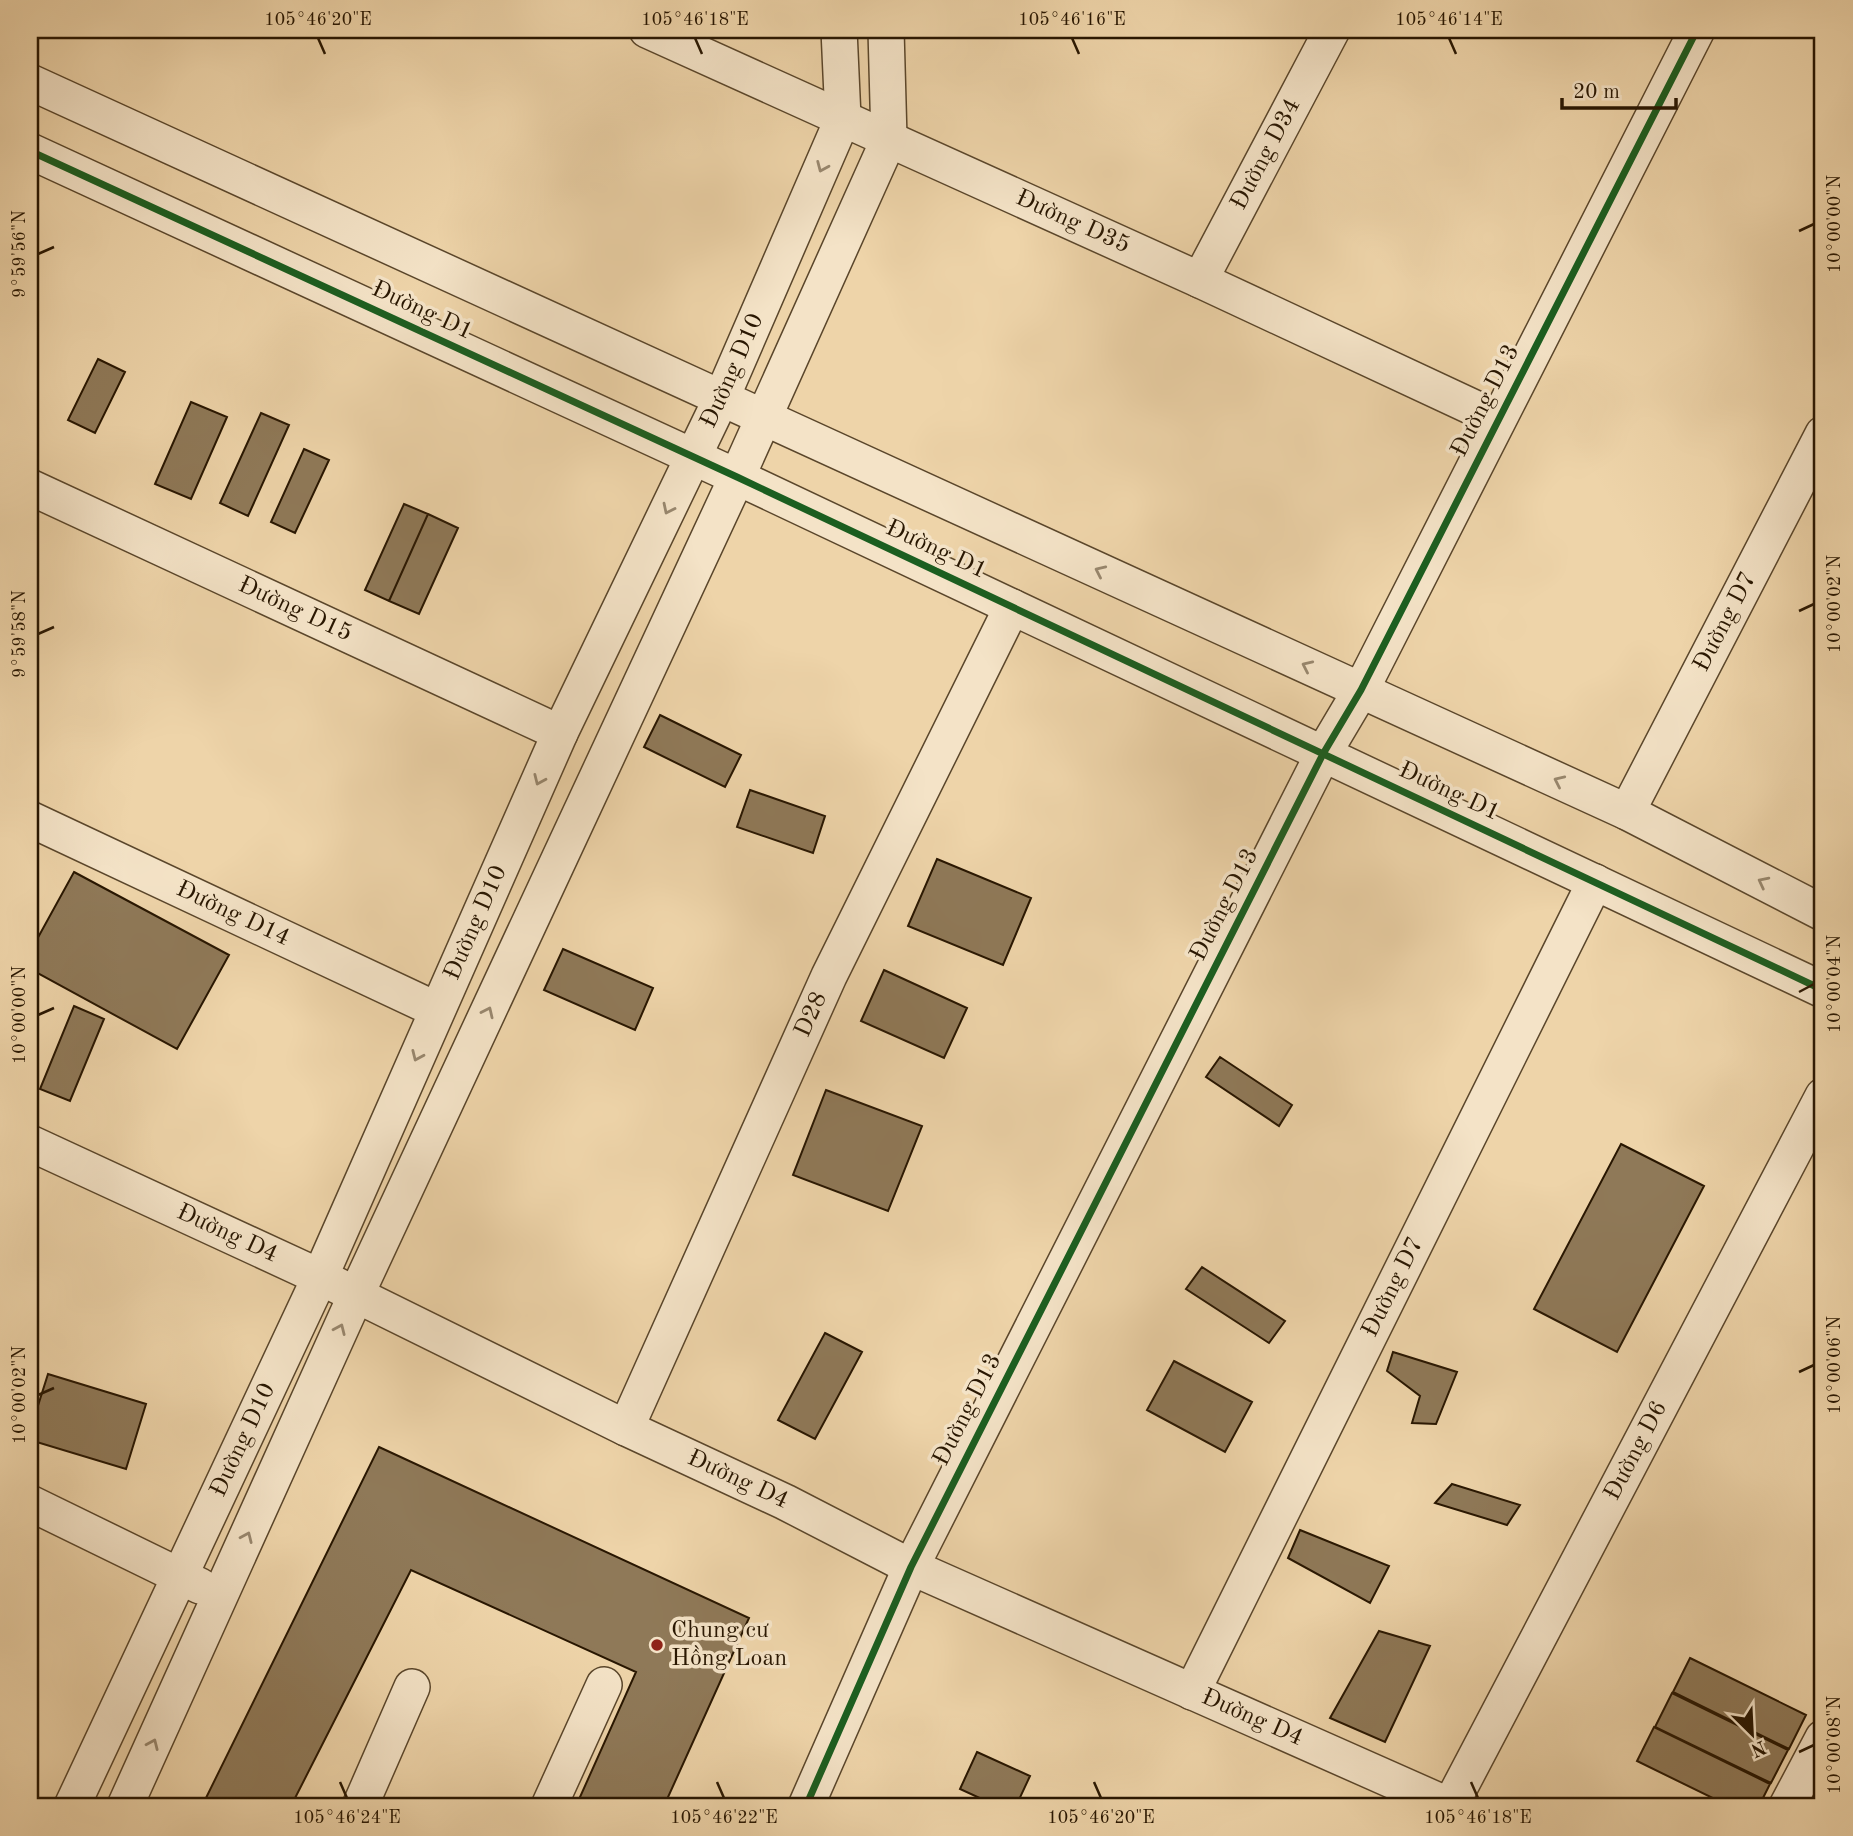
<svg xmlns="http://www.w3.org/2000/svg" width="1853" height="1836" viewBox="0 0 1853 1836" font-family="'Old Standard TT',serif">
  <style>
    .building { fill: #8f7958; stroke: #281601; stroke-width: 2 }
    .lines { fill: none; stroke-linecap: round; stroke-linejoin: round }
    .minor-casing { stroke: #5a462b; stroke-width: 38 }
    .minor { stroke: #f4e3c7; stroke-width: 35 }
    .cycleway-casing { stroke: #f4e3c7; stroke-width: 11 }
    .cycleway { stroke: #1b5e20; stroke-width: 7 }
    .oneway { stroke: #98876e }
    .ticks { fill: none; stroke: #281601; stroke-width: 2.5 }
    .poi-dot { fill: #8f2418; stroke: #f4e3c7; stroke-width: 2.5 }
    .labels { text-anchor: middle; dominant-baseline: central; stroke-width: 7; stroke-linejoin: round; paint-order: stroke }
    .street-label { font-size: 24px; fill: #281601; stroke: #f4e3c7 }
    .poi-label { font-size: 24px; fill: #281601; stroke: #f4e3c7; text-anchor: start }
    .neatline { fill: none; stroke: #281601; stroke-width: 2.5 }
    .ticks-label { font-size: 18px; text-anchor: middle; fill: #281601 }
  </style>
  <rect width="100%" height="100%" fill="#eed4a9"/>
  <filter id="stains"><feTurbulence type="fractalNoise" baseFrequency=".00286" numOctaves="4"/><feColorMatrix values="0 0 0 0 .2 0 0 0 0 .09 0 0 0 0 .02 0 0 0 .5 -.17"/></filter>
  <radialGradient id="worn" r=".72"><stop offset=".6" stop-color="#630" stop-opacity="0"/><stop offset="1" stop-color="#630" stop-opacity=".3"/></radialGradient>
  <path class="building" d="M98,359L125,372L95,433L68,420Z
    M191,402L227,417L191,499L155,484Z
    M261,413L289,425L248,516L220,503Z
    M304,449L329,460L295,533L271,522Z
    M404,504L428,514L389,601L365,590Z
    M428,514L458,528L419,614L389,601Z
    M660,715L741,755L725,787L644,747Z
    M750,790L825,816L813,853L737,827Z
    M937,859L1031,898L1003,965L908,926Z
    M74,872L229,955L177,1049L30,969V952Z
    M563,949L653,988L635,1030L544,990Z
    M884,970L967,1008L944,1058L861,1021Z
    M74,1006L104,1019L70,1101L40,1089Z
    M1220,1057L1292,1105L1279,1126L1206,1077Z
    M826,1090L922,1126L888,1211L793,1175Z
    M1621,1144L1704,1186L1617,1352L1534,1309Z
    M1202,1267L1285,1321L1269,1343L1186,1289Z
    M825,1333L862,1352L815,1439L778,1420Z
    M1393,1352L1457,1372L1436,1424L1412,1423L1420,1396L1387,1371Z
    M1174,1361L1252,1402L1225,1452L1147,1410Z
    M48,1374L146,1404L126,1469L30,1440V1431Z
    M379,1447L749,1618L664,1806H576L636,1672L411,1570L291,1806H202Z
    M1452,1484L1520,1505L1507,1525L1435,1503Z
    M1300,1530L1389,1566L1370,1603L1288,1558Z
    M1379,1631L1430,1646L1385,1742L1330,1718Z
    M1690,1658L1806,1715L1789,1749L1673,1692Z
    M1672,1693L1788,1750L1771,1783L1655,1727Z
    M1654,1727L1770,1784L1759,1806H1729L1637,1761Z
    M977,1752L1030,1776L1016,1806H997L960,1789Z"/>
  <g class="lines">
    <defs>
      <g id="minor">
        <path id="s1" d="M647,30L1200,280L1498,419"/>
        <path d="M30,82L1627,812L1823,913"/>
        <path d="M30,151L737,477L1823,990"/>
        <path id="s2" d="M1200,280L1332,30"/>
        <path id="s3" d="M30,487L560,733"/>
        <path id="s4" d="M1627,812L1823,434"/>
        <path id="s5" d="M30,819L437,1010"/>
        <path id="s6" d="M30,1143L320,1277L626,1428L785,1502L911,1567L1450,1806"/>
        <path id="s7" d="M626,1428L829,976L1012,607"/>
        <path d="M30,1503L200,1586"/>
        <path id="s8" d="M1192,1692L1595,882"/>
        <path id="s9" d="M72,1806L320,1277L560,733L722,397L843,118L839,30"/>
        <path d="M125,1806L356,1295L737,477L889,139L886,30"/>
        <path d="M360,1806L412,1687"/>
        <path d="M549,1806L604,1685"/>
        <path d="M806,1806L911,1567L1323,754L1361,690L1697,30"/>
        <path id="s10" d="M1450,1806L1823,1096"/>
        <path d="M1787,1806L1823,1738"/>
      </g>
    </defs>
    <use href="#minor" class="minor-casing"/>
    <use href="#minor" class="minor"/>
    <defs>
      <path id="cycleway" d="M30,151L737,477L1823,990
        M806,1806L911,1567L1323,754L1361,690L1697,30"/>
    </defs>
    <use href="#cycleway" class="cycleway-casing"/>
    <use href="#cycleway" class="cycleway"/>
  </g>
  <defs><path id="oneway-chevron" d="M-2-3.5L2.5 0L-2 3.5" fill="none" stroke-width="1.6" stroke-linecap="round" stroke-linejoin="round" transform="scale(1.75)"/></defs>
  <g class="oneway">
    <use href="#oneway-chevron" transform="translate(822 167) rotate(113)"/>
    <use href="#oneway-chevron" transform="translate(668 509) rotate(116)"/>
    <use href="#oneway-chevron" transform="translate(1100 571) rotate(-155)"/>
    <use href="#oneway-chevron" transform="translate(1307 666) rotate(-155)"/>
    <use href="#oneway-chevron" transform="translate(539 780) rotate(114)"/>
    <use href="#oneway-chevron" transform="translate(1559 781) rotate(-155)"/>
    <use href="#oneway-chevron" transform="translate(1763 882) rotate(-153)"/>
    <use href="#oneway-chevron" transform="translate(488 1012) rotate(-65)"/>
    <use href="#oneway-chevron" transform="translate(417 1056) rotate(114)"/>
    <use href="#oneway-chevron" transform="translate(340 1329) rotate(-66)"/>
    <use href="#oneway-chevron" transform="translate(247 1537) rotate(-66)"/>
    <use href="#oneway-chevron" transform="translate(153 1744) rotate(-66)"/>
  </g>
  <path class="ticks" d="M318,38L325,54M695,38L702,54M1072,38L1079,54M1449,38L1456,54M1799,231L1814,224M38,254L54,247M1799,611L1814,604M38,634L54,627M1799,992L1814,984M38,1015L54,1008M1799,1372L1814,1365M38,1395L54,1388M1799,1752L1814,1745M340,1782L347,1798M717,1782L724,1798M1094,1782L1101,1798M1471,1782L1478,1798"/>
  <circle class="poi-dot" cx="657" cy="1645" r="7"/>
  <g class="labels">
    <g class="street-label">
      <text stroke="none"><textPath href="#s2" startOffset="142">Đường D34</textPath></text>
      <text stroke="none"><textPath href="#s1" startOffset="467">Đường D35</textPath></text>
      <text transform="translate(422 311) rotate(25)">Đường D1</text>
      <text stroke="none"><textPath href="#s9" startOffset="1580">Đường D10</textPath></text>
      <text transform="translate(1486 401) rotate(-63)">Đường D13</text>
      <text transform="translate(936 550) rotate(25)">Đường D1</text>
      <text stroke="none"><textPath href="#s3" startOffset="292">Đường D15</textPath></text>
      <text stroke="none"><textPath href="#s4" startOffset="214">Đường D7</textPath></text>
      <text transform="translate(1449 792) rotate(25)">Đường D1</text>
      <text transform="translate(1225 905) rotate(-63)">Đường D13</text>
      <text stroke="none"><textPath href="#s5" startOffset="224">Đường D14</textPath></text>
      <text stroke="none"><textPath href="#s9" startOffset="971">Đường D10</textPath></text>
      <text stroke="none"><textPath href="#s7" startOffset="453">D28</textPath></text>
      <text stroke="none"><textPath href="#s6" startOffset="217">Đường D4</textPath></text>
      <text stroke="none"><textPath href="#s8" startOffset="452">Đường D7</textPath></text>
      <text transform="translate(968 1410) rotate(-63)">Đường D13</text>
      <text stroke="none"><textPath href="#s9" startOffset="404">Đường D10</textPath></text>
      <text stroke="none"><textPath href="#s10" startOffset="401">Đường D6</textPath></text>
      <text stroke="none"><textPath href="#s6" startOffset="784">Đường D4</textPath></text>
      <text stroke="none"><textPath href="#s6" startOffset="1351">Đường D4</textPath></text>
    </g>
    <g class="poi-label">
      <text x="671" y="1631">Chung cư<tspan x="671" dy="28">Hồng Loan</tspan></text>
    </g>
  </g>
  <rect width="1853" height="1836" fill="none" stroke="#eed4a9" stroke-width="77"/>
  <g transform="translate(1752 1734) rotate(156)" stroke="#f4e3c7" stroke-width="5" paint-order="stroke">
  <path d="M0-5L12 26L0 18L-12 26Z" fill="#281601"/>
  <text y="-10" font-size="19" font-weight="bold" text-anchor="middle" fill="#281601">N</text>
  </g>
  <path d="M1562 98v10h114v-10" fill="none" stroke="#281601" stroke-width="3.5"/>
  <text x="1573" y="98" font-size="21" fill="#281601" stroke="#f4e3c7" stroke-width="5" paint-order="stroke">20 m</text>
  <rect x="38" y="38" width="1776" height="1760" class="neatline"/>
  <g class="ticks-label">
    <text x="318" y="25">105°46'20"E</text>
    <text x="695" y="25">105°46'18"E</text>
    <text x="1072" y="25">105°46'16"E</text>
    <text x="1449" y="25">105°46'14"E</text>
    <text transform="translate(1834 224) rotate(-90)" y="6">10°00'00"N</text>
    <text transform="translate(19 254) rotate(-90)" y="6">9°59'56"N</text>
    <text transform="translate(1834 604) rotate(-90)" y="6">10°00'02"N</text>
    <text transform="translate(19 634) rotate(-90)" y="6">9°59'58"N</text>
    <text transform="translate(1834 984) rotate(-90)" y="6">10°00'04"N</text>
    <text transform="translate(19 1015) rotate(-90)" y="6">10°00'00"N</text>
    <text transform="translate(1834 1365) rotate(-90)" y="6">10°00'06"N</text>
    <text transform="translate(19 1395) rotate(-90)" y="6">10°00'02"N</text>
    <text transform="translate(1834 1745) rotate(-90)" y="6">10°00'08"N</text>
    <text x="347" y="1823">105°46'24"E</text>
    <text x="724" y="1823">105°46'22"E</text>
    <text x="1101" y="1823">105°46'20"E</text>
    <text x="1478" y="1823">105°46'18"E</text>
  </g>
  <rect width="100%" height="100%" filter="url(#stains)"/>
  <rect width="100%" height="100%" fill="url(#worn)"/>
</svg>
